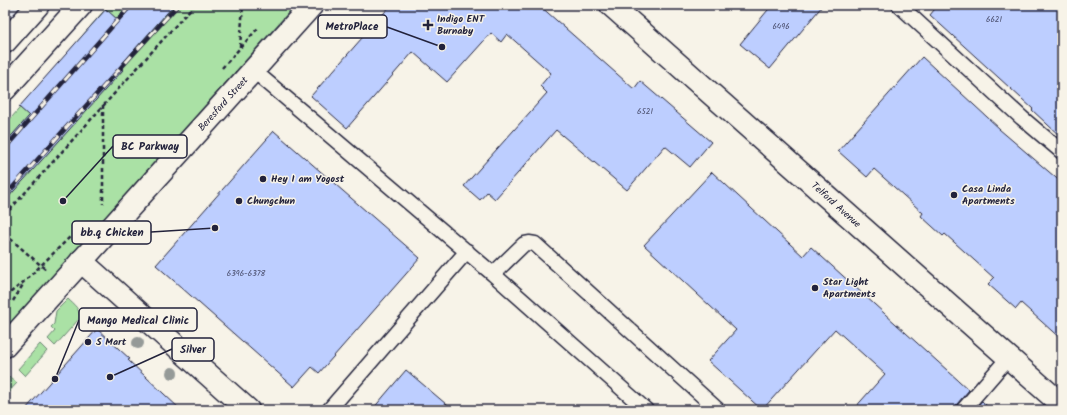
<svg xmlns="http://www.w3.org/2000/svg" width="1067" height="415" viewBox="0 0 1067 415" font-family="Kalam,sans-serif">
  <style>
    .built { fill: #e6e8ef }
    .green { fill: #aae1a5; stroke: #668270 }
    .building { fill: #bdceff; stroke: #22223b }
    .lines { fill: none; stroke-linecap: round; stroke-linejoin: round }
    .lane-casing { stroke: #22223b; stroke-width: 17 }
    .street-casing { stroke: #22223b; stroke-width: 25 }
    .secondary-casing { stroke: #22223b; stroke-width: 25 }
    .path { stroke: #22223b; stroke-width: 2.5; stroke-dasharray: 4 3; stroke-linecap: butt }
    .lane { stroke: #f7f3e8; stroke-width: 14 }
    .street { stroke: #f7f3e8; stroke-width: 22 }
    .secondary { stroke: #f7f3e8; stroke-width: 22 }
    .rail-casing { stroke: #22223b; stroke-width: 4.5 }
    .rail { stroke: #f7f3e8; stroke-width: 3; stroke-dasharray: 9; stroke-linecap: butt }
    .tree { fill: #959a98 }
    .poi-dot { fill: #22223b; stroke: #f7f3e8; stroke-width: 1.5 }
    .labels { text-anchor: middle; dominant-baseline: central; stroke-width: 3; stroke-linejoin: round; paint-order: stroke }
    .number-label { font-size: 8px; fill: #494d6c }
    .poi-label { font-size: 10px; font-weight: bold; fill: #22223b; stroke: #f7f3e8; text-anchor: start }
    .street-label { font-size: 10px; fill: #22223b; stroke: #f7f3e8 }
    .leader { fill: none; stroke: #22223b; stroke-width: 1.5 }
    .callout-dot { fill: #22223b; stroke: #f7f3e8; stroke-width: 1.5 }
    .callout { fill: #f7f3e8; stroke: #22223b; stroke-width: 1.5 }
    .callout-label { font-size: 11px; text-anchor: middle; font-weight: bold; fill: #22223b }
  </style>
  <rect width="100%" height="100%" fill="#f7f3e8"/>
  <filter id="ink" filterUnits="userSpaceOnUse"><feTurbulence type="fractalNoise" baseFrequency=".025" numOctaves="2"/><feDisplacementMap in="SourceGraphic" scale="8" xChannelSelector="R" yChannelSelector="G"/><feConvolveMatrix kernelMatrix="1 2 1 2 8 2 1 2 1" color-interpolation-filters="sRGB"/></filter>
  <g filter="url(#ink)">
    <path class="built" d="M5,5H24L5,27Z"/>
    <path class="green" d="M109,5H295L5,329V125Z
      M68,299C74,305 81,309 79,319L55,346L48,339L55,331L51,327L54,324L56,311Z
      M40,344L47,351L25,376L18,369Z
      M10,377L17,383L5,396V382Z"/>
    <path class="building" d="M134,5H174L119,67L123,70L5,201V143L29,116L19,107L106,9L119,21Z
      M391,5H539L634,89L640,81L711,142L690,167L665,146L627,190L556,130L495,199L487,192L480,200L464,186L547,93L540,86L551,73L507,34L501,42L491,33L447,82L413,52L347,128L311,96Z
      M772,5H823L770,69L740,44Z
      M938,5H1062V138L1032,110L1033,109L930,15Z
      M922,57L1000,129H999L1062,183V340L1021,303L1016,309L988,284L994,278L945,234L943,236L921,216L923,213L874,169L867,177L838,151Z
      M274,131L420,258L319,373L312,367L294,387L156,265Z
      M712,172L803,256L811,247L969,390L957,404L955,410H853L885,374L835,329L762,410L708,361L736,330L644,245Z
      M97,329L130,359L128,360L181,410H25Z
      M406,370L453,410H372Z
      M982,401L991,410H974Z"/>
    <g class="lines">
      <defs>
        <path id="lane" d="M899,5L1022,118L1062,152
          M253,70L493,274L646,410
          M493,274L524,244L529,243L535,244L718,410
          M329,410L467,251
          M963,410L1008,358"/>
        <path id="street" d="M611,5L1062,405
          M81,261L248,410"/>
        <path id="secondary" d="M5,42L38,5
          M5,89L81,5
          M5,346L312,5"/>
      </defs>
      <use href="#lane" class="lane-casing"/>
      <use href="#street" class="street-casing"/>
      <use href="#secondary" class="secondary-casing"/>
      <path class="path" d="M240,47L243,5
        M222,68L259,27
        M103,105V204
        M5,215L194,5
        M5,234L45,269
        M5,297L26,280L70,237
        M13,301L24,283"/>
      <use href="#lane" class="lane"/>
      <use href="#street" class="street"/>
      <use href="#secondary" class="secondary"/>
      <defs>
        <path id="rail" d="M5,148L131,5
          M5,196L64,130L178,5"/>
      </defs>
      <use href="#rail" class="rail-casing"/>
      <use href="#rail" class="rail"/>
    </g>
    <g class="tree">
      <circle cx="138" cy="343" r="6"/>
      <circle cx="172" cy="373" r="6"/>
    </g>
  </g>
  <g class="poi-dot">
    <path d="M426 19h4v4h4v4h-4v4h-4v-4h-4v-4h4z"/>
    <circle cx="263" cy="179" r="4"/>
    <circle cx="954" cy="195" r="4"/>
    <circle cx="239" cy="201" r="4"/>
    <circle cx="815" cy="288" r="4"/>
    <circle cx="88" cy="342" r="4"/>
  </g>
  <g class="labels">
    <g class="number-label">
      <text x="994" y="19">6621</text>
      <text x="781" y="26">6496</text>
      <text x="645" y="111">6521</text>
      <text x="246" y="273">6396-6378</text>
    </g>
    <g class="poi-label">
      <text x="437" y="19">Indigo ENT<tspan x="437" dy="12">Burnaby</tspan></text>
      <text x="271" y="179">Hey I am Yogost</text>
      <text x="962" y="189">Casa Linda<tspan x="962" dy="12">Apartments</tspan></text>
      <text x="247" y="201">Chungchun</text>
      <text x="823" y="282">Star Light<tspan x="823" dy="12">Apartments</tspan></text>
      <text x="96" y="342">S Mart</text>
    </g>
    <g class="street-label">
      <text transform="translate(223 104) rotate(-48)">Beresford Street</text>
      <text transform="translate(836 205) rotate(42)">Telford Avenue</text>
    </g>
  </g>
  <path class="leader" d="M442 47L387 27M63 201L113 146M215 228L151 232M55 379L79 320M110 377L172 349"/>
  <g class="callout-dot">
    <circle cx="442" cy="47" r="4"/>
    <circle cx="63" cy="201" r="4"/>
    <circle cx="215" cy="228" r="4"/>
    <circle cx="55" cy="379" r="4"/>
    <circle cx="110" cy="377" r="4"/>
  </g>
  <g class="callout">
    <rect x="318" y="15" width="69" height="23" rx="4"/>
    <rect x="113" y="135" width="74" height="23" rx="4"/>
    <rect x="72" y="221" width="79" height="23" rx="4"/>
    <rect x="79" y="308" width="118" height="23" rx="4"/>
    <rect x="172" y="338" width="42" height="23" rx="4"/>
  </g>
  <g class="callout-label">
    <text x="352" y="30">MetroPlace</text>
    <text x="150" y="150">BC Parkway</text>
    <text x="112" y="236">bb.q Chicken</text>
    <text x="138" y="324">Mango Medical Clinic</text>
    <text x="193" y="353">Silver</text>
  </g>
  <rect width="1067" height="415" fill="none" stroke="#f7f3e8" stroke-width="20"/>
  <rect x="10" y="10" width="1047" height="395" fill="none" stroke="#22223b" stroke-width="1.5" filter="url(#ink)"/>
</svg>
